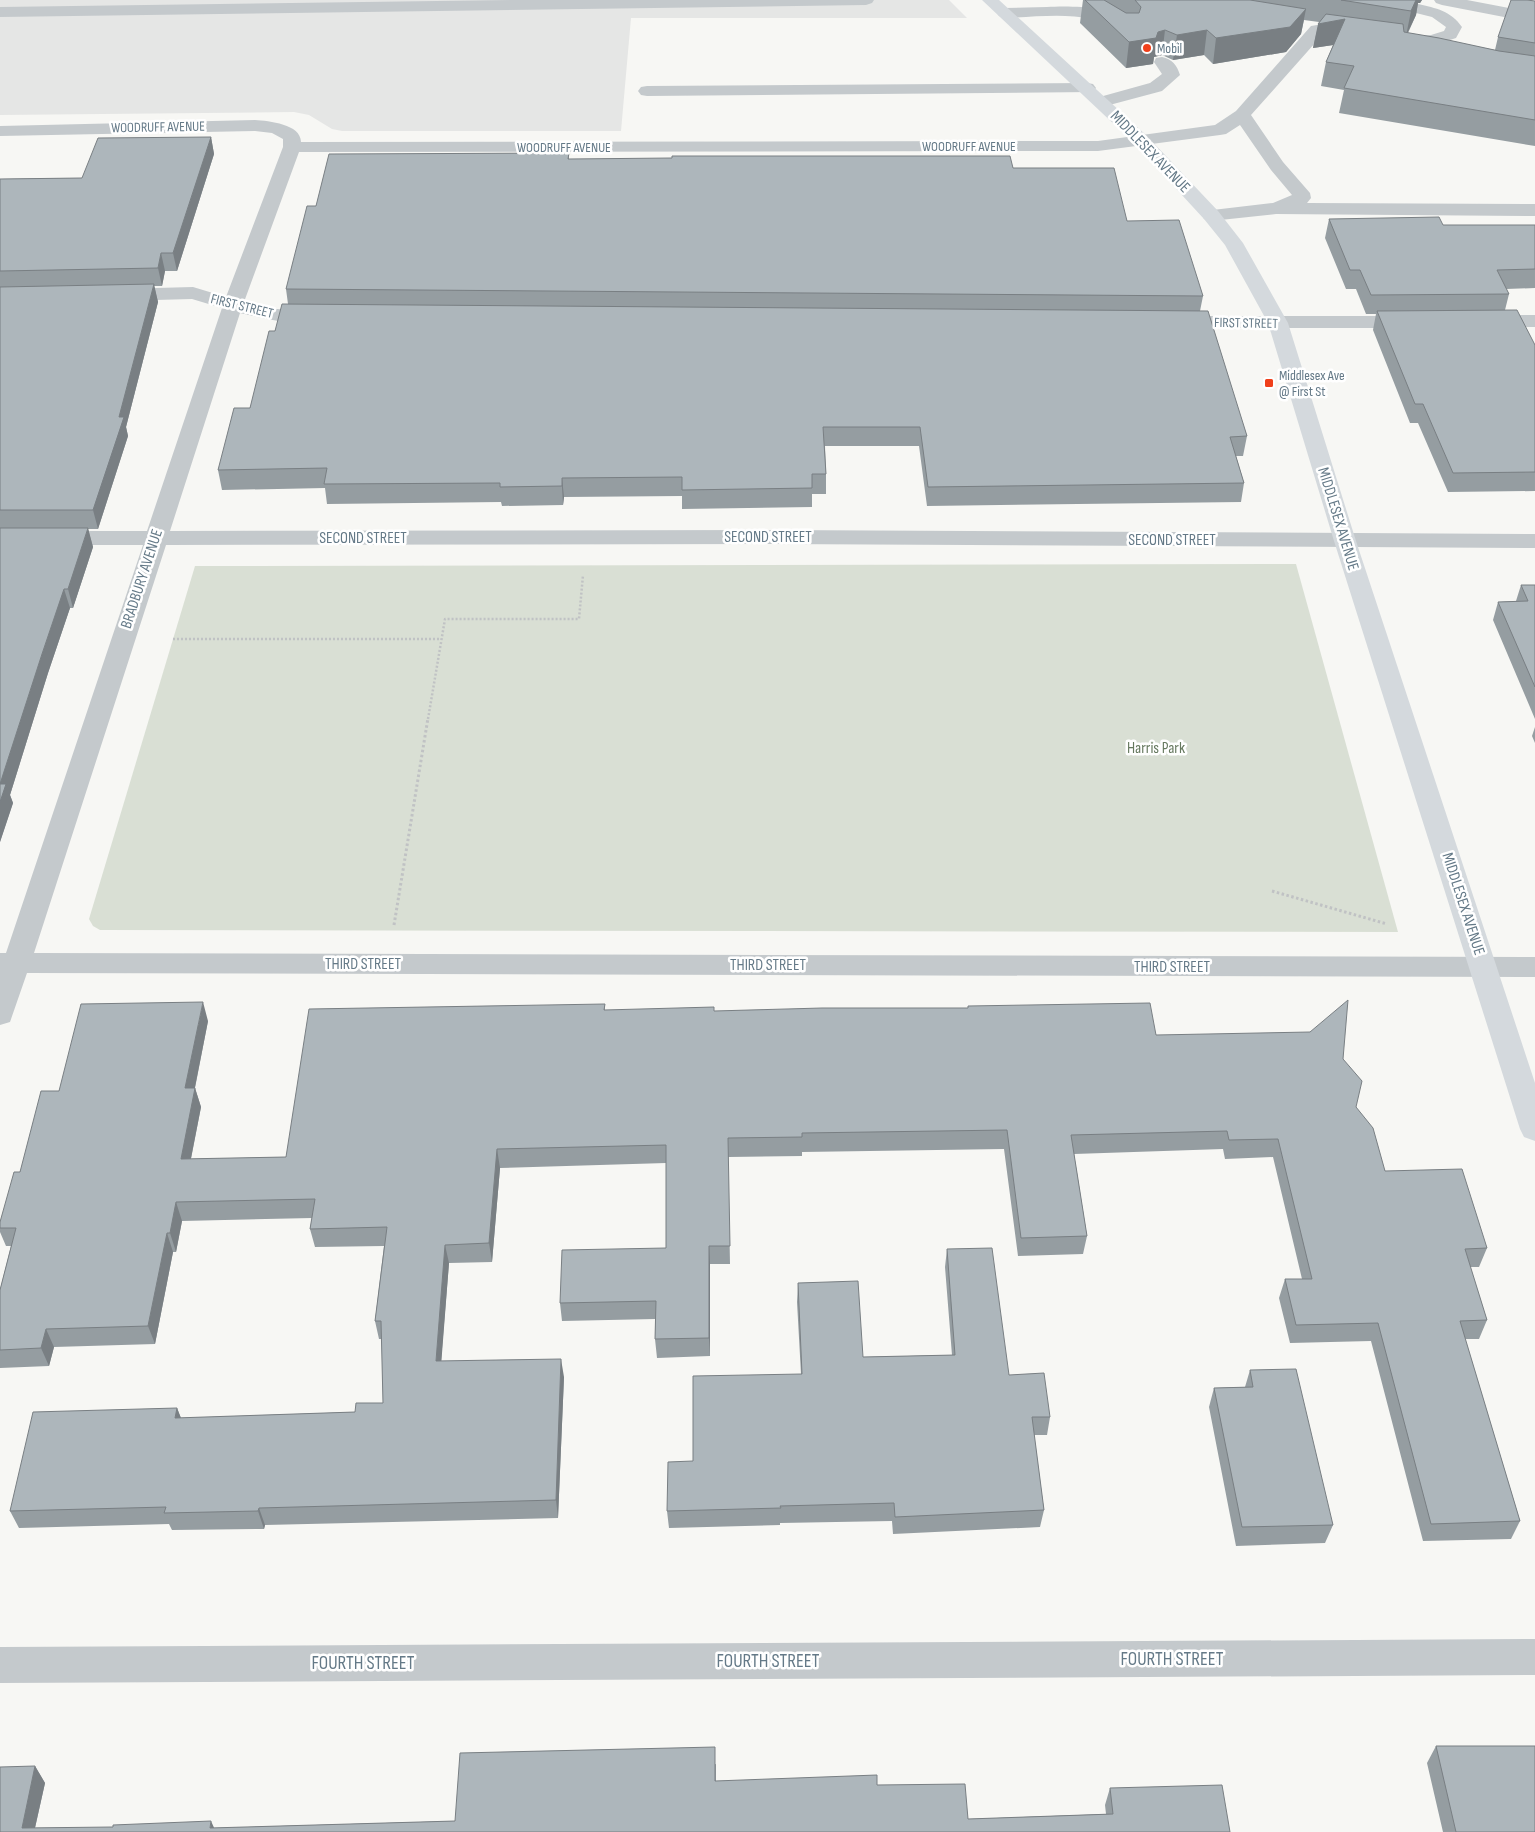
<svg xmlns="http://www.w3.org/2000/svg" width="1535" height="1832" viewBox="0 0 1535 1832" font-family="'Sofia Sans Condensed',sans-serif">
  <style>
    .built { fill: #e5e6e5 }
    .green { fill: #d9dfd4 }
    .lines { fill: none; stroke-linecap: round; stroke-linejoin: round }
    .path-far1 { stroke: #c0c2c4; stroke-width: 2.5; stroke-dasharray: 2 2; stroke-linecap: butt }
    .path { stroke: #c0c2c4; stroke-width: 3; stroke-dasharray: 2.5 2.5; stroke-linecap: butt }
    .minor { fill: #c4c9cc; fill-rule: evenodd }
    .major { fill: #d4d9dd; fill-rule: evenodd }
    .wall { fill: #959da1 }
    .shaded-wall { fill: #797f83 }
    .building { fill: #adb6bb; stroke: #797f83 }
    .poi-dot { fill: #f0401b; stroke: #fff; stroke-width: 2 }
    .labels { text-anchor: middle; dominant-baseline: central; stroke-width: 5; stroke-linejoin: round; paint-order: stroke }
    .far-poi-label { font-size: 14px; fill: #647987; stroke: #fff; text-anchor: start }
    .far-street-label { font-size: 14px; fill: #647987; stroke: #fff }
    .street-label { font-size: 16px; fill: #647987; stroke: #fff }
    .park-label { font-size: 16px; fill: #66795f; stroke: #fff }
    .near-street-label { font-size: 19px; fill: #647987; stroke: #fff }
  </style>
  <rect width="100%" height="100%" fill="#f7f7f4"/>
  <path class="built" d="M0,0H949L967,18H631L621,131H342L332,129L309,115L294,112L0,115Z"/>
  <path class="green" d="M1296,564L1398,932L100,930L93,926L89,919L195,566Z"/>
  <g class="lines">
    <path class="path-far1" d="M173,639H441
      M428,719L445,619H579L583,575"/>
    <path class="path" d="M1272,891L1387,924
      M394,925L428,718"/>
    <path class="minor" d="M514,0H874L872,3L866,5L0,17V7Z
      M1434,0H1467L1535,13V23L1442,5L1436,3Z
      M1418,4C1436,8 1451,11 1462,27L1456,38C1438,44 1416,50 1397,46L1395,42L1397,38L1431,35L1444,31L1446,27L1432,17L1412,12L1410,9L1412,6Z
      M1047,7C1067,6 1112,5 1124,23L1122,26C1110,29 1103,21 1092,19C1064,13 1033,17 1005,18L999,16L997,13L999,10L1005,8Z
      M1317,25L1323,26L1325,30L1323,34L1251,115L1283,162L1310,193L1311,198L1307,203L1535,204V216L1276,214L1211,221L1204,219L1202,215L1204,211L1273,203L1292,195L1271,170L1240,125L1226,134L1220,135L1098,151L299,152L244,302L277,309L323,312L326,316L323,320C296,327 267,319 240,313L170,531L773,530L1535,534V548L773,544L166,545L34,953L1535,957V977L27,973L10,1022L0,1025V953H6L143,545H0V531H147L222,308L192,299L119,301L112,299L109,295L112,291L119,289L193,287L226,297L283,147V139L272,133L255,131L0,136V126L255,120C269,121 301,124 301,142L1098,141L1215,125L1236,111L1311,26Z
      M1162,57C1172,59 1177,65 1180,75L1162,91L1102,107L1096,106L1093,102L1096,98L1150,83L1162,74L1154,62L1156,58Z
      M1087,83L1093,84L1096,88L1093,92L647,96L641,95L638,91L641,87L647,86Z
      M1486,315H1535V327H1486L1479,325L1476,321L1479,317Z
      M1174,316H1410L1417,318L1420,322L1417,326L1410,328H1174L1167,326L1164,322L1167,318Z
      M1535,1639V1675L0,1683V1647Z"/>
    <path class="major" d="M982,0H999L1147,136L1218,211L1243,243L1288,323L1356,541L1535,1083V1141L1524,1137L1520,1129L1334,541L1268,323L1225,245L1204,219L1135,144Z"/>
  </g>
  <path class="wall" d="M1083,0H1422L1420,3H1418L1416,15L1408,33L1495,50L1498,37L1535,1V146L1339,113L1344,90L1321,86L1326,62L1333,45L1313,48L1319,22L1304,20L1301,34L1286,52L1213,64L1204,55L1173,60L1162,55L1154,57L1153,64L1126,68L1080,23Z
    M211,137L214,154L177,271H165L162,286H154L158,302L126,427L128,436L98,529H88L93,547L73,608H70L48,673L10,795L13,803L0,842V179L82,178Z
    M569,153V159L1013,168L1127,221L1203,296L1200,311L1247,436L1243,456H1236L1244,483L1241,502L927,506L919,446H825L826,474V494H812V507L682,509V496L564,497L563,505L502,506L501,502L327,504L325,488L222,490L218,470L250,408L275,331L288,304L286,289L316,206Z
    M1329,219L1455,226L1535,225V288L1506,289L1509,294L1505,310L1535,345V491L1448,492L1418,423H1410L1373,330L1376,314H1366L1356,289H1346L1325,238Z
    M1521,585H1535V719L1493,620L1498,602L1516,601Z
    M1535,727V743L1532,736Z
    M605,1004V1010L714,1011L1156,1035L1343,1059L1356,1107L1385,1171L1487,1248L1479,1267H1470L1487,1320L1479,1339H1465L1520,1521L1511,1539L1423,1541L1371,1341L1290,1343L1279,1298L1285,1279H1302L1273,1157L1225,1159L1223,1149L1074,1154L1087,1236L1083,1254L1018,1256L1004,1149L802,1152V1156L728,1157L730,1264H710V1356L657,1358L655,1339V1319L562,1321L560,1303L666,1248V1163L500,1168L492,1262L449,1263L441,1361L564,1377L558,1518L265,1525L264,1529L172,1530L169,1524L19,1528L10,1511L177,1408L181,1418L355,1412L383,1403L382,1339H379L375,1321L384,1246L315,1247L310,1229L312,1218L182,1221L176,1252H173L155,1344L54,1347L49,1366L0,1368V1290L11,1246H6L0,1232V1222L20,1172L59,1091L208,1021L195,1088L201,1107L191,1159L286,1157Z
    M947,1249L1009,1375L1050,1417L1047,1435H1034L1044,1510L1040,1527L893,1534L892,1521L780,1523V1525L669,1528L667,1511L693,1461L801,1374L797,1302L798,1283L863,1357L952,1355L945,1267Z
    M1250,1370L1333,1525L1325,1543L1236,1546L1209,1407L1214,1388L1245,1387Z
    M1436,1746L1535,1832H1443L1427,1763Z
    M716,1764V1781L877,1785L968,1819L1106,1814L1105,1805L1110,1788L1230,1832H0L35,1766L45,1783L35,1828H214L455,1821Z"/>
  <path class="shaded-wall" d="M1410,0H1422L1420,3H1418L1416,15L1406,36L1411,11Z
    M1306,9L1301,34L1286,52L1213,64L1216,38Z
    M1345,19L1340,44L1313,48L1318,24Z
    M1165,30L1162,55L1154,57L1153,64L1126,68L1129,42Z
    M1207,30L1204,55L1173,60L1177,35Z
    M211,137L214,154L177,271L173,253Z
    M161,253L165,271L162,286L158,268Z
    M154,284L158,302L126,427L128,436L98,529L93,510L119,417Z
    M562,478L564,497L563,505L562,486Z
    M88,528L93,547L73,608L68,589Z
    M64,589L70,608L48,673L10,795L13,803L0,842V784L42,654Z
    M203,1002L208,1021L191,1107L185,1088Z
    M195,1088L201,1107L187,1178L181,1159Z
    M497,1149L500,1168L492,1262L489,1243Z
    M176,1202L182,1221L176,1252L170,1233Z
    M167,1233L173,1252L155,1344L148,1326Z
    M445,1245L449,1263L440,1379L436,1361Z
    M709,1246L710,1264V1356L709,1338Z
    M46,1329L54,1347L49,1366L41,1348Z
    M561,1359L564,1377L558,1518L556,1500Z
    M177,1408L184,1426L175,1418Z
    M259,1508L265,1525L264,1529L258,1511Z
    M35,1766L45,1783L34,1832L22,1828Z
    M211,1821L216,1832L210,1828Z"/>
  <path class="building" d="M1085,0H1104L1126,13H1139L1141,7L1135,0H1250L1306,9L1290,27L1216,38L1207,30L1177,35L1165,30L1158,32L1156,38L1129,42Z
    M1341,0H1416L1411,11Z
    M1511,0H1527L1535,1V43L1498,37Z
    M1326,14L1403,24L1404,32L1439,38L1499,51L1535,56V120L1344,88L1354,66L1326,62L1345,19L1318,24Z
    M211,137L173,253H161L158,268L0,271V179L82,178L98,138Z
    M569,153L568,159L672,158V156H1010L1013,168H1114L1127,221L1179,220L1203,296L286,289L307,206H316L329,154Z
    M1439,217L1443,225H1535V269L1497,270L1509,294L1371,295L1360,270H1350L1329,219Z
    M154,284L119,417H124L93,510H0V287Z
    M282,304L1208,311L1247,436L1230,437L1244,483L928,487L920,427H823L826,474H812V488L682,490V477L562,478V486L500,487V483L324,484L327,468L218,470L234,408H250L269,331H275Z
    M1517,310L1535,345V472L1453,473L1423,404H1415L1377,311Z
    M0,528H88L68,589H64L42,654L0,784H6L0,802Z
    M1521,585H1535V687L1498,602L1528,601Z
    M1348,1000L1343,1059L1362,1081L1356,1107L1373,1128L1385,1171L1462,1169L1487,1248L1465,1249L1487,1320L1460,1321L1520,1521L1431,1524L1378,1323L1296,1325L1285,1279H1312L1278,1139L1229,1140L1227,1131L1071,1135L1087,1236L1021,1238L1007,1130L802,1133V1137L728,1138L730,1246H709V1338L655,1339L656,1301L560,1303L562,1250L666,1248V1145L497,1149L489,1243L445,1245L436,1361L561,1359L556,1500L259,1508L258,1511L164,1513L166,1507L10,1511L33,1412L177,1408L175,1418L355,1412L356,1403H383L381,1321H375L387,1227L310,1229L315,1199L176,1202L170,1233H167L148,1326L46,1329L41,1348L0,1350V1290L16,1228H0V1222L14,1172H20L41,1091H59L81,1004L203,1002L185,1088H195L181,1159L286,1157L309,1009L605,1004L604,1010L714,1007V1011L822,1008H968V1006L1150,1003L1156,1035L1310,1032Z
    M992,1248L1009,1375L1044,1373L1050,1417H1032L1044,1510L895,1517L894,1503L780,1506L781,1508L667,1511L668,1462L693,1461V1376L802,1374L798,1283L858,1281L863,1357L955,1355L947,1249Z
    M1296,1369L1333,1525L1242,1527L1214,1388L1253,1387L1250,1370Z
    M1436,1746H1535V1832H1456Z
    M715,1747V1781L877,1775V1785L965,1784L968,1819L1113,1814L1110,1788L1222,1785L1230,1832H0V1767L35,1766L22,1828L113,1827V1825L211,1821L210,1828L455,1821L460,1753Z"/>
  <g class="poi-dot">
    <circle cx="1147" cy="48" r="5"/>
    <rect x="1264" y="378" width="10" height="10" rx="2.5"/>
  </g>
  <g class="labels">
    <g class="far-poi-label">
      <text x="1157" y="48">Mobil</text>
      <text x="1279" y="375">Middlesex Ave<tspan x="1279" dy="16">@ First St</tspan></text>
    </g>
    <g class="far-street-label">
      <text transform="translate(158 127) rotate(-1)">WOODRUFF AVENUE</text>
      <text x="969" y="146">WOODRUFF AVENUE</text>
      <text x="564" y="147">WOODRUFF AVENUE</text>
      <text transform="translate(242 306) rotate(14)">FIRST STREET</text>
      <text transform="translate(1246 323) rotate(1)">FIRST STREET</text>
    </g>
    <g class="street-label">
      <text transform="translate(1150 152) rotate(46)">MIDDLESEX AVENUE</text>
      <text transform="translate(1338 519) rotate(73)">MIDDLESEX AVENUE</text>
      <text x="768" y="537">SECOND STREET</text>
      <text x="363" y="538">SECOND STREET</text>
      <text x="1172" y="540">SECOND STREET</text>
      <text transform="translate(142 579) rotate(-72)">BRADBURY AVENUE</text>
      <text transform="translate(1463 904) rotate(72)">MIDDLESEX AVENUE</text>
      <text x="363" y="964">THIRD STREET</text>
      <text x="768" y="965">THIRD STREET</text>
      <text x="1172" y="967">THIRD STREET</text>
    </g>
    <g class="park-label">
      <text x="1156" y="748">Harris Park</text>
    </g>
    <g class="near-street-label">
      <text x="1172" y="1659">FOURTH STREET</text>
      <text x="768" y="1661">FOURTH STREET</text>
      <text x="363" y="1663">FOURTH STREET</text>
    </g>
  </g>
</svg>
